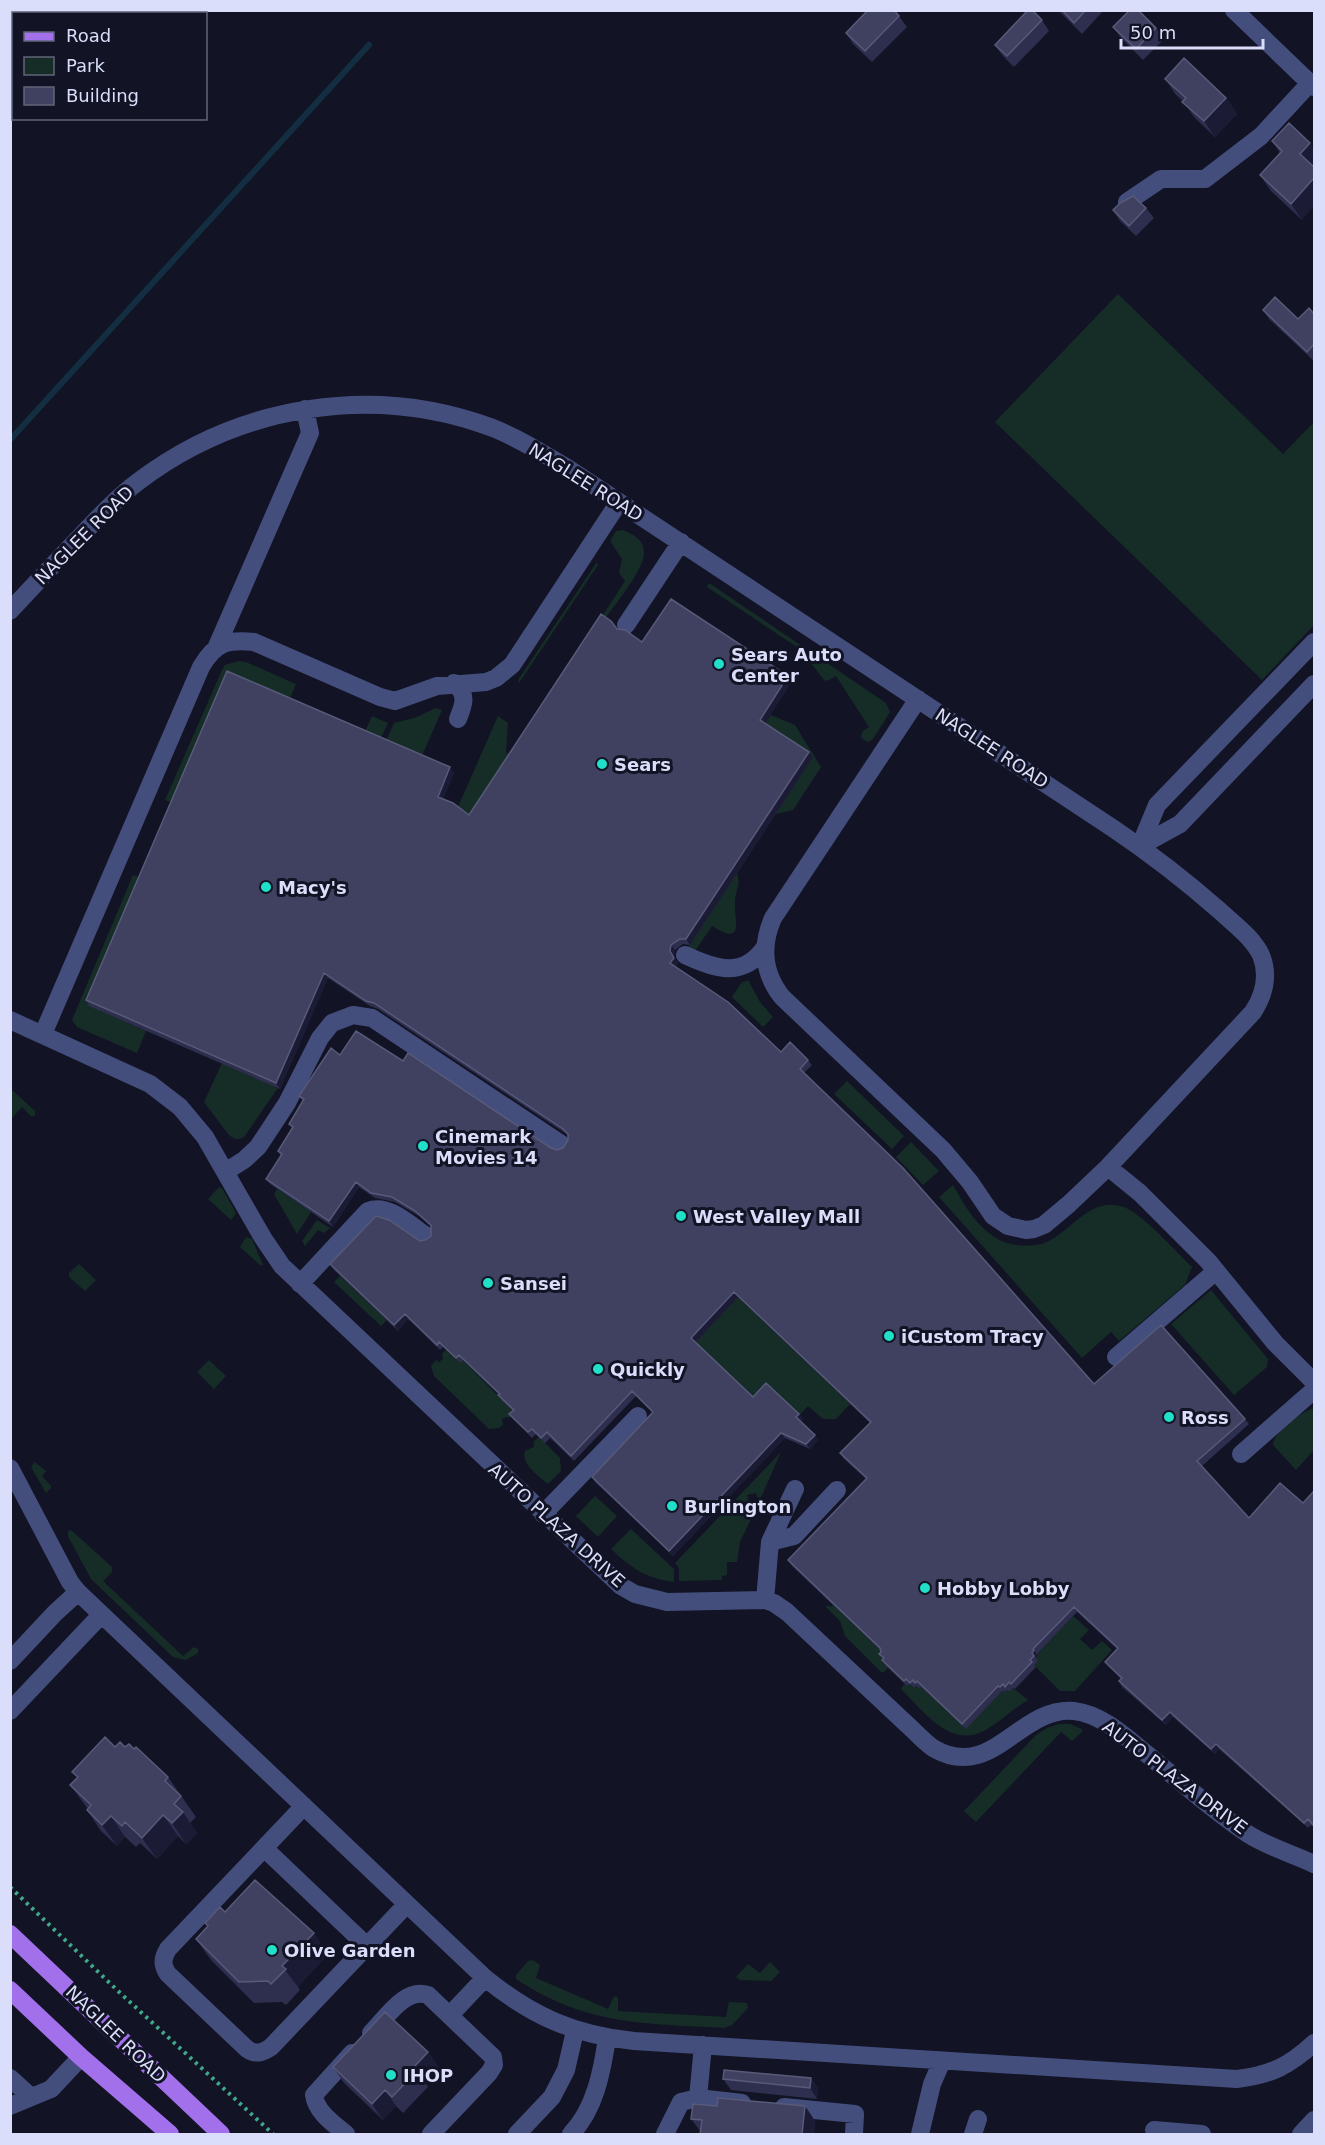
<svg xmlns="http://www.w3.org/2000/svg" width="1325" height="2145" viewBox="0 0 1325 2145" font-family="'DejaVu Sans',sans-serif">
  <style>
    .green { fill: #162d27 }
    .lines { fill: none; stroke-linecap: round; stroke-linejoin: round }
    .stream { stroke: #132e41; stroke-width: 6 }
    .path { stroke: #40a88b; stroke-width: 4; stroke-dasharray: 3 4.5; stroke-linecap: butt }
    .minor { stroke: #444e7d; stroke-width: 18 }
    .major { stroke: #a270eb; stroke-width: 18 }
    .wall { fill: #2e2e4f }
    .shaded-wall { fill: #1b1b36 }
    .building { fill: #404161; stroke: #585a79; stroke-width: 1.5 }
    .poi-dot { fill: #20e0c9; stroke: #121324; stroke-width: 2 }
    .labels { text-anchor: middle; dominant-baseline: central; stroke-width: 6; stroke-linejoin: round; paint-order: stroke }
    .street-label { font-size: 18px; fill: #dadefa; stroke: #121324 }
    .poi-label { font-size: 18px; font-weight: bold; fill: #dadefa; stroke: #121324; text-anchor: start }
  </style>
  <rect width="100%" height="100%" fill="#121324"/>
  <path class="green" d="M1118,294L1283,454L1314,422V625L1262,680L995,422Z
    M623,530C633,534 644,540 644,552C646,570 599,626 586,641L625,581L619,573L622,559L610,541L616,531Z
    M597,562L598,565L519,683L518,680Z
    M709,583L886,703L890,712L873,739L868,742L861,738L862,732L869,727L836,676L827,681L824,680L800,649L707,587Z
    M239,661L246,662L296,684L289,701L176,804L165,800L222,670L225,665Z
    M436,708L442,710L421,758L385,743L394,723L414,718Z
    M771,715L795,725L821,767L793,810L776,814L764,725Z
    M372,716L388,723L380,740L364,734Z
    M498,716L508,723L506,752L515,758L473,821L457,809Z
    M737,873C741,887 736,887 735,900C733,918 747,948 712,926L695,951L688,947Z
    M133,875L144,879L89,1005L146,1031L137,1053L77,1027L72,1020Z
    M748,980L760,1002L773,1017L763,1027L732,997L741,983Z
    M222,1063L278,1088L244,1137C238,1141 233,1139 228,1134L204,1102Z
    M847,1081L904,1136L892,1149L834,1094Z
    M10,1088L35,1111V1116H31L22,1107L11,1119Z
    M911,1142L939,1171L923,1185L896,1157Z
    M953,1185C961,1199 970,1215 981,1226C991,1236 1003,1244 1017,1245C1026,1246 1035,1246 1044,1243C1072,1232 1090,1195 1124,1207C1143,1214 1176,1252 1192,1267L1185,1285L1119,1341L1111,1332L1082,1358L939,1197Z
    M219,1187L222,1188L236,1213L231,1220L208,1199Z
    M277,1189L311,1212L297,1234L274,1194Z
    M317,1220L330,1228L324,1233L318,1230L305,1246L302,1241Z
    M246,1237L252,1239L263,1265H260L240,1247Z
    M79,1264L96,1280L85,1291L69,1277V1273Z
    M340,1276L387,1320L381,1326L334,1282Z
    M1211,1290L1268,1359L1267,1367L1234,1395L1171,1324Z
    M738,1297L850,1404L836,1419H823L808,1406L799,1416L757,1403L694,1343Z
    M446,1350L460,1363L463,1360L515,1413L509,1418L507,1417L502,1419L503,1425L499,1428L489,1429L434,1376L431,1366L436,1360L439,1362L443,1359L442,1354Z
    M209,1360L226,1376L214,1389L197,1372Z
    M1311,1409H1314V1450L1296,1470L1273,1445C1273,1433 1300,1413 1311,1409Z
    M539,1437L560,1458L561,1471L548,1484C538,1475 521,1465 525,1451L534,1447V1441Z
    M781,1452L759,1502L756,1493L747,1495L753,1515L740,1542L737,1562H727V1575L722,1576V1580L679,1581V1568L675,1563Z
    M35,1462L46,1471L42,1476L51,1486V1488L46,1493L31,1467Z
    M595,1496L617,1516L598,1537L576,1516Z
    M631,1529L674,1569V1582C647,1579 630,1567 611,1549Z
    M71,1530L112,1567V1572L103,1581L183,1656L194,1647L198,1649V1653L186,1660L173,1657L91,1579L68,1536V1531Z
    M828,1605L831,1607L833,1605L883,1653L886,1665L888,1668L884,1672H881L845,1636L840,1621L826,1607Z
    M1073,1616L1089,1630L1080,1639L1092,1650L1102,1641L1112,1650L1075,1691H1060L1034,1665L1038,1661L1036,1659L1037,1654Z
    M905,1684L907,1686L910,1684L914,1688L916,1686L1004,1692L1007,1690L1009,1692L1013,1688L1028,1700C1012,1709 998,1724 982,1732C949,1747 923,1711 902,1690L901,1688Z
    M1059,1724H1070L1082,1729V1732L1072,1741L1061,1732L976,1822L964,1811L1036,1735L1047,1728Z
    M533,1960L540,1965L536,1978L608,2009L613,1998L616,1996L618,1998V2011L726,2017L729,2002L747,2003L748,2008L732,2025L724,2028C643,2023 587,2026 516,1979V1975L528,1961Z
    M770,1962L780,1972L771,1981L740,1980L736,1977L748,1964L760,1973Z"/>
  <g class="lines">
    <path class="stream" d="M10,440L369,45"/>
    <path class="path" d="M10,1887L118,1991L273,2134"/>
    <path class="minor" d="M1234,10L1314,87
      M1127,202L1161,179H1205L1261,136L1310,83
      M10,611C32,587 54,564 76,541C96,520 116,498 139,481C240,405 373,383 493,428C520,439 544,454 569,469L1114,829C1151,854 1187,882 1220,911C1235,925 1252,937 1261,955C1269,975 1264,995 1253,1012L1108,1167L1069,1204L1044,1225L1034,1229L1026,1230L1008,1226L993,1216L970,1182L943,1150L782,997C763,973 761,945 773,918L918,699
      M626,625L681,542
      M217,646L310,433L305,409
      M454,683C468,694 464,704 458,719
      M1140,846L1157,805L1314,642
      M1140,846L1180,824L1314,684
      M685,955C715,969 743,979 765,947
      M10,1020L150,1084L180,1107L205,1137L263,1238L282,1266L621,1586L635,1594L667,1602L765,1600L774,1603L787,1612L913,1730C919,1736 926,1743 933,1748C992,1783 1019,1706 1074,1711C1102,1714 1127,1738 1148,1755C1180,1781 1213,1811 1248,1834C1268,1847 1293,1854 1314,1864
      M43,1034L201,667C215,643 227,639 254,642L380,697L395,701L437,686L486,682L496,678L512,665L518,656L619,502
      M1108,1167L1140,1193L1208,1261L1275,1343L1314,1382
      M225,1172L244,1160L258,1147L287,1103L320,1038L332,1023L353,1015L372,1018L561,1144
      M300,1284L368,1211C388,1203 409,1224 425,1235
      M1116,1357L1216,1271
      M1241,1454L1314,1390
      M10,1468L70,1582L78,1592L485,1978C532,2016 574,2035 634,2041L1237,2079C1271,2075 1289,2066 1314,2043
      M543,1514L638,1416
      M770,1542L794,1536L837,1490
      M765,1600L770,1542L795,1489
      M10,1661L55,1613L78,1592
      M10,1711L101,1615
      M304,1806L168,1949C162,1959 162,1965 168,1974L247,2049C256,2055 262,2053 271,2047L407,1904
      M264,1848L367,1946
      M450,2015L485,1978
      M371,2033C386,2018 405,1987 428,1995L493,2057L494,2065L489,2073L431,2134
      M10,2078L31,2097
      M698,2098L703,2045
      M10,2106L51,2089L81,2057
      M784,2107L855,2114L854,2134
      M1154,2130L1202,2134
      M346,2134C334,2124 316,2112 314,2095L352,2053
      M517,2134L552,2097L566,2070L575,2031
      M571,2134C595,2109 602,2072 607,2038
      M665,2134L681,2102L698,2098L742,2103
      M920,2134L932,2084L942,2061
      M973,2134L978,2119
      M1301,2134L1314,2120"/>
    <path class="major" d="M10,1934L221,2134
      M10,1990L81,2057L170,2134"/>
  </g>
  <path class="wall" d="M1058,10H1104L1082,34Z
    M899,16L907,27L872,62L853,44L846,33Z
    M1042,20L1049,31L1014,67L1002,55L995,45Z
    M1113,27L1156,28L1164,39L1143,60L1121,38Z
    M1165,79L1226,98L1237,114L1215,137L1194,117L1183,101L1176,95Z
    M1272,141L1310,143L1302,220L1271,191L1260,175L1280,153Z
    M1146,208L1154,218L1136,236L1120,221L1113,210Z
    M1263,310L1298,319L1314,314V361L1269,319Z
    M617,629L642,642L788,676L792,681L765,723L809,752L813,757L690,945L683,944L675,950L674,957L678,963L675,967L781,1052L808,1060L812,1065L804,1073L1094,1384L1245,1419L1249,1424L1202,1466L1249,1518L1303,1503L1314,1491V1827L1311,1825L1308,1828L1219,1749L1215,1754L1173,1717L1166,1725L1122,1687L1119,1681L1121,1679L1109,1667L1105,1662L1117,1649L1077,1612L1037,1654L1038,1656L1036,1658L1038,1661L1034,1665L1036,1667L1015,1689L1013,1688L1009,1692L1007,1690L1004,1692L1002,1691L966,1729L921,1687L919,1688L916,1686L914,1688L910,1684L907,1686L885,1665L882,1660L883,1659L879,1654L881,1651L792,1566L788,1560L866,1479L844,1459L840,1453L870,1423L738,1297L696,1342L753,1397L799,1414L803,1419L801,1421L818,1440L810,1449L785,1438L673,1556L595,1482L592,1477L653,1413L636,1396L574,1461L550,1438L545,1443L536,1434L532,1438L513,1419L509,1414L513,1411L502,1401L499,1395L463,1360L460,1363L443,1347L440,1350L408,1319L398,1331L334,1270L330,1264L420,1241L425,1240L431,1236V1227L419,1216L395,1202L375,1198L359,1187L333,1227L270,1184L266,1179L281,1156L278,1151L292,1128L289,1124L303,1102L299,1096L340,1055L403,1061L551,1148L557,1150L563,1148L568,1140V1135L378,1009L370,1006L328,978L280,1089L89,1006L86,1000L454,773L443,799L469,815Z
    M115,1747H125L168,1777L196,1817L190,1823L197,1833L186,1844L178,1836L157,1859L140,1843L136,1847L125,1837L117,1846L101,1831L87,1810L88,1809L70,1785L77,1778L72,1772Z
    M225,1912L328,1954L298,1987L300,1990L286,2005L282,2002L254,2003L211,1960L196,1939L208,1926L205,1923Z
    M428,2052L439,2068L425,2082L428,2087L403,2113L396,2106L383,2120L344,2083L333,2067Z
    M811,2078L818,2088L817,2099L731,2090L723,2079Z
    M717,2106H805L815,2121L814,2134H700L701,2132L691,2119Z"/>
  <path class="shaded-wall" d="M1226,98L1237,114L1215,137L1204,121Z
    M1310,143L1314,149V166L1300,154Z
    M1314,178V206L1302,220L1291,204Z
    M788,676L792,681L764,725L760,720Z
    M809,752L813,757L690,945L686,939Z
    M450,767L454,773L442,802L438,797Z
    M671,945L675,950L674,957L678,963L674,969L670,963Z
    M324,973L328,978L280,1089L276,1083Z
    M356,1182L359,1187L333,1227L329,1221Z
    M734,1292L738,1297L695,1343L691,1338Z
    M405,1314L408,1319L398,1331L394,1325Z
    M799,1414L803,1419L800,1422L796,1417Z
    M781,1433L785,1438L673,1556L669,1551Z
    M815,1435L818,1440L810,1449L806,1444Z
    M1034,1650L1038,1656L1036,1658L1032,1653Z
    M1170,1712L1173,1717L1166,1725L1162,1720Z
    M1216,1744L1219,1749L1215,1754L1211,1749Z
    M183,1812L197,1833L186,1844L172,1823Z
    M163,1815L178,1836L157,1859L142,1838Z
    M111,1816L125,1837L117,1846L102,1825Z
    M314,1933L328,1954L298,1987L282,1966Z
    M428,2052L439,2068L425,2082L414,2067Z
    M811,2078L818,2088L817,2099L810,2088Z
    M385,2090L396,2106L383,2120L372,2104Z
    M805,2106L815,2121L814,2134H802Z"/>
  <path class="building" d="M868,10H894L899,16L865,51L846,33Z
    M1028,10H1032L1042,20L1007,56L995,45Z
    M1062,10H1086L1074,23Z
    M1130,10H1138L1156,28L1136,49L1113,27Z
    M1184,58L1226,98L1204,121L1182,102L1186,98L1165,79Z
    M1289,123L1310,143L1300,154L1314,167V178L1291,204L1260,175L1282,151L1272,141Z
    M1133,196L1146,208L1129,226L1113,210L1120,203Z
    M1275,297L1298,319L1309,308L1314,314V344L1307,352L1263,310Z
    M671,599L788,676L760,720L809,752L686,939H680L671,945L670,951L674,958L670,963L728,1002L781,1052L790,1042L808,1060L800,1069L903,1168L1094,1384L1161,1325L1245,1419L1197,1461L1249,1518L1280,1483L1303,1503L1314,1491V1826L1308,1819L1304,1823L1216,1744L1211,1749L1170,1712L1162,1720L1119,1681L1122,1678L1105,1662L1118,1648L1074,1607L1033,1649L1034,1650L1032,1653L1034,1656L1030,1660L1032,1662L1011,1684L1009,1682L1005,1687L1003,1684L1000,1687L998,1686L962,1724L917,1681L915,1683L913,1680L910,1683L906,1679L904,1681L882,1660L884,1658L879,1654L881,1652L880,1648L788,1560L867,1478L840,1453L871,1422L734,1292L691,1338L753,1397L766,1383L799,1414L796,1417L815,1435L806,1444L781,1433L669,1551L592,1477L653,1412L632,1391L571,1456L547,1432L541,1438L532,1429L528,1432L509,1414L514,1410L498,1395L500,1394L459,1355L456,1358L439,1342L437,1345L405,1314L394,1325L330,1264L376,1216L389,1220L420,1241L425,1240L431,1236V1225L415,1211L392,1197L371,1193L356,1182L329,1221L266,1179L282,1154L278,1151L293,1127L289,1124L304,1099L299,1096L331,1048L340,1055L356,1031L403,1061L408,1053L551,1148L557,1150L563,1148L568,1140V1134L563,1129L374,1003L366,1001L324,973L276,1083L86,1000L227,671L450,767L438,797L453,803L469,815L601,614L611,621L617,629L625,630L642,642Z
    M105,1737L115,1747L120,1742L125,1747L129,1744L134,1749L136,1747L168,1777L165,1781L181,1796L174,1804L183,1812L172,1823L163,1815L142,1838L125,1822L122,1826L111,1816L102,1825L87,1810L91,1805L70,1785L78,1777L72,1772Z
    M255,1880L314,1933L282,1966L286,1969L271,1984L268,1981L239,1982L196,1939L208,1926L205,1923L220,1907L225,1912Z
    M385,2012L428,2052L414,2067L417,2071L392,2097L385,2090L372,2104L333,2067Z
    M724,2070L811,2078L810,2088L723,2079Z
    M718,2098L805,2106L802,2134H700L702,2120L691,2119L693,2104L717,2106Z"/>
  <g class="poi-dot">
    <circle cx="719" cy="664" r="6"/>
    <circle cx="602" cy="764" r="6"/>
    <circle cx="266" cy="887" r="6"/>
    <circle cx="423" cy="1146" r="6"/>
    <circle cx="681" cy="1216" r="6"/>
    <circle cx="488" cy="1283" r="6"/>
    <circle cx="889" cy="1336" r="6"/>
    <circle cx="598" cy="1369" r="6"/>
    <circle cx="1169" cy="1417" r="6"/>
    <circle cx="672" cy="1506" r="6"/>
    <circle cx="925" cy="1588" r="6"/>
    <circle cx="272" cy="1950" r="6"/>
    <circle cx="391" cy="2075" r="6"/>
  </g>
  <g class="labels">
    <g class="street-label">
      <text transform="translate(586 482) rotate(32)">NAGLEE ROAD</text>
      <text transform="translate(84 535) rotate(-45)">NAGLEE ROAD</text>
      <text transform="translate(992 748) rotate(33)">NAGLEE ROAD</text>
      <text transform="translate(557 1525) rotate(42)">AUTO PLAZA DRIVE</text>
      <text transform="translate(1175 1777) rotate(37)">AUTO PLAZA DRIVE</text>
      <text transform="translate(116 2034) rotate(44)">NAGLEE ROAD</text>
    </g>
    <g class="poi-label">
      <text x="731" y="654">Sears Auto<tspan x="731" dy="21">Center</tspan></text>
      <text x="614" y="764">Sears</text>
      <text x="278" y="887">Macy's</text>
      <text x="435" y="1136">Cinemark<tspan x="435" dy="21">Movies 14</tspan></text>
      <text x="693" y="1216">West Valley Mall</text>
      <text x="500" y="1283">Sansei</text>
      <text x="901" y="1336">iCustom Tracy</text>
      <text x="610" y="1369">Quickly</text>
      <text x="1181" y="1417">Ross</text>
      <text x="684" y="1506">Burlington</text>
      <text x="937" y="1588">Hobby Lobby</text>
      <text x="284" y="1950">Olive Garden</text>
      <text x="403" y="2075">IHOP</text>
    </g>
  </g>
  <rect width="1325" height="2145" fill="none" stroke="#dadefa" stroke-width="24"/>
  <rect x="12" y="12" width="195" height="108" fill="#121324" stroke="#62647a" stroke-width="1.5"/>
  <rect x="24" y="32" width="30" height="9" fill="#a270eb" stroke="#62647a" stroke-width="1.5"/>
  <text x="66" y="42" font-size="18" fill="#dadefa">Road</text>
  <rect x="24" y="57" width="30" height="18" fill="#162d27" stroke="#62647a" stroke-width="1.5"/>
  <text x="66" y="72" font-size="18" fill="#dadefa">Park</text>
  <rect x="24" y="87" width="30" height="18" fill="#404161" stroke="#62647a" stroke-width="1.5"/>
  <text x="66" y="102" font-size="18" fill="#dadefa">Building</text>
  <path d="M1121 39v9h142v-9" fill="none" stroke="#dadefa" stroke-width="3"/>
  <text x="1130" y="39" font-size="18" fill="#dadefa" stroke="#121324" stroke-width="4.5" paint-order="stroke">50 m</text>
</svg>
